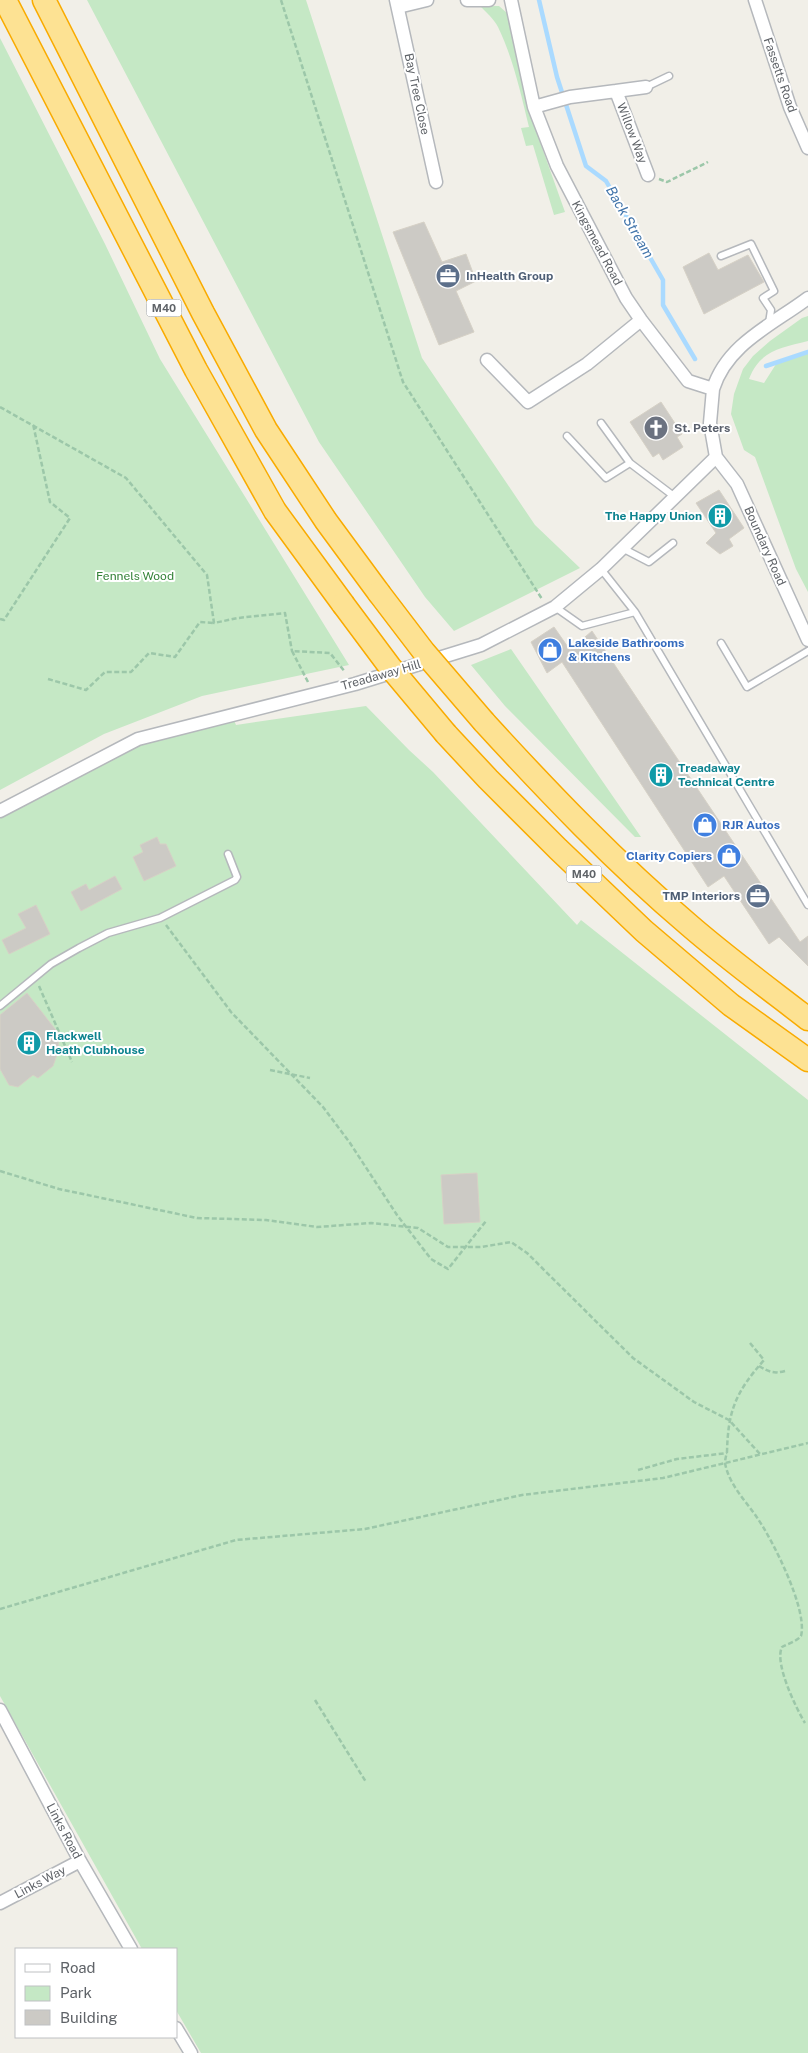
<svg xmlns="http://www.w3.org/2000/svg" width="808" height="2053" viewBox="0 0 808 2053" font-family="'Public Sans',sans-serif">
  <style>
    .green { fill: #c5e8c5 }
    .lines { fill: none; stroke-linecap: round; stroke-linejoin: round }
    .stream { stroke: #aadaff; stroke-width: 4.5 }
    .building { fill: #cccac5; stroke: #d6d1c6 }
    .service-casing { stroke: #b5b8bc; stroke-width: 9 }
    .minor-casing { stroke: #b5b8bc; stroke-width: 15 }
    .motorway-casing { stroke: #f9ab00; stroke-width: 25 }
    .path { stroke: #9cc7a9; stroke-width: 2.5; stroke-dasharray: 5 2.5; stroke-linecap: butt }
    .service { stroke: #fff; stroke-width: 6 }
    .minor { stroke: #fff; stroke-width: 12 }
    .motorway { stroke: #fde293; stroke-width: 22 }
    .motorway-bridge-casing { stroke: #f9ab00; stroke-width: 25; stroke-linecap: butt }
    .motorway-bridge { stroke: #fde293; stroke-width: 22 }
    .labels { text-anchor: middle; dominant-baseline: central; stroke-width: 4; stroke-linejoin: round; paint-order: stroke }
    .shield { fill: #fff; stroke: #8f9295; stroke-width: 1 }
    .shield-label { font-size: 11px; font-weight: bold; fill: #5f6368 }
    .street-label { font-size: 12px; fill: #5f6368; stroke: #fff }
    .service-label { font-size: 12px; font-weight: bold; fill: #4e5e75; stroke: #fff; text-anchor: start }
    .worship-label { font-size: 12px; font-weight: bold; fill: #5b616d; stroke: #fff; text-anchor: start }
    .culture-label { font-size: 12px; font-weight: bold; fill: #0d838f; stroke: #fff; text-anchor: start }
    .park-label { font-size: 12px; fill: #348238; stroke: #fff }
    .shop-label { font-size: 12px; font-weight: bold; fill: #366cbe; stroke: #fff; text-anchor: start }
    .water-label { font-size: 14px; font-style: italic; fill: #4174aa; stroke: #fff }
  </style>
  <rect width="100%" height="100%" fill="#f1efe8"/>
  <path class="green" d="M87,0H306L422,358L535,525L580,568L454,631L425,597L319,442Z
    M480,6H499L507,13L529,111L565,212L554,215L533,145L526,146L521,128L529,127C521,94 513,58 498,27C494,19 486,12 480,6Z
    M0,38L105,244L160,359L349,665L202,696L104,734L0,790Z
    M808,316V341C781,348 760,350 749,379L764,383L778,361L808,352V592L796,569L755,457L744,450L731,414L734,394L743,369L753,356L770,341L802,318Z
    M511,649L641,837H635L505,706L471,665Z
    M366,706L409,750L433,772L577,925L581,920L808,1100V2053H201L176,2010V1949H142L0,1696V813L126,747L233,718L236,725Z"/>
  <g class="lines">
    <path class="stream" d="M539,0L557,77L586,166L606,181L663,280V305L695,359
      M766,366L808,352"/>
  </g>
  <path class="building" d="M424,222L442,262L466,254L476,281L456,291L474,332L439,345L393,232Z
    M709,253L718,270L748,255L764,282L704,314L683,267Z
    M661,402L682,434L677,437L683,447L663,460L659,453L653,457L630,422Z
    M719,490L744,528L729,539L733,546L720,554L706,543L716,533L696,503Z
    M554,627L570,650L592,631L800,942L808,936V966L779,937L769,944L724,876L708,887L562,662L547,673L531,642Z
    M157,837L160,844H166L176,866L144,881L133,857L143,852L140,845Z
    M115,876L122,889L81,911L71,892L86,884L89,890Z
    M36,905L50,934L9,954L2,940L26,928L18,914Z
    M27,993L59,1034L58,1052L53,1066L38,1078L33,1075L18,1087L9,1085L0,1069V1015Z
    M477,1173L480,1222L444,1224L441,1175Z"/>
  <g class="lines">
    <defs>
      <path id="service" d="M646,87L669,76
        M721,256L751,244L774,291L763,298L771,310L769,323
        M601,423L630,463L675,497
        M567,436L606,478L630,463
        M622,548L649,562L673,543
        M601,569L635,612
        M555,607L582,626L635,612L808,905
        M721,643L747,687L808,651
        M0,1006L51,964L79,948L108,933L160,918L235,880L237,877L228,854"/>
      <path id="minor" d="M396,0L436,182
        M467,0H489
        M511,0L534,107L557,166L626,298L641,320L688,381L713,389L710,423L716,457L737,484L808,640
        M755,0L790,107L808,148
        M398,7L427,0
        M616,91L646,87
        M534,107L570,97L616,91L648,175
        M487,360L528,402L587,364L641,320
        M713,389C727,344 772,325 808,298
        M0,811L138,739L355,684L481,645L555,607L601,569L716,457
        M0,1710L80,1861L131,1949
        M0,1903L80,1861
        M176,2028L191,2053"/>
      <path id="motorway" d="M5,0L196,370L275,511L343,604
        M44,0L203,313L266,430L326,521L379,593
        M484,722C549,793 616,863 689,925C727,958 768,988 808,1019
        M446,734L488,779L558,849L644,931L731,1005L808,1060"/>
    </defs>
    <use href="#service" class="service-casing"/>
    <use href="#minor" class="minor-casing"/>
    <use href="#motorway" class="motorway-casing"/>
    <path class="path" d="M281,0L403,382L542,599
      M659,179L667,182L708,162
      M0,407L126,478L207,575L214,623L238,618L285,613L292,651
      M0,619L4,620L70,518L50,502L33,424
      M48,679L86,690L105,672H131L149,653L175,657L200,622L214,623
      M308,682L292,651L330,653L345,672
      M166,925L231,1012L323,1107L350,1143L397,1215L431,1259L448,1269L486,1221
      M39,986L72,1062
      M270,1070L310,1078
      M0,1171L59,1189L197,1218L266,1220L317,1227L371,1223L418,1228L448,1247H481L511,1242L527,1253L633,1358L694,1402L729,1420L760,1454
      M750,1343L764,1360C736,1392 728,1410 727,1452C726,1456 725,1460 725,1463C729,1485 746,1501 758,1519C773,1541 808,1610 801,1636C797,1641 788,1644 782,1647C774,1663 796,1708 805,1723
      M759,1366C769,1372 774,1374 785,1371
      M638,1470L677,1459L727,1453
      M0,1609L236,1540L365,1529L522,1495L663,1478L808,1443
      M315,1700L366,1782"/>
    <use href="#service" class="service"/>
    <use href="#minor" class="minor"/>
    <use href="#motorway" class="motorway"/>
    <defs>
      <path id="motorway-bridge" d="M379,593L424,652L484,722
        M343,604L390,667L446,734"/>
    </defs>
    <use href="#motorway-bridge" class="motorway-bridge-casing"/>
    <use href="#motorway-bridge" class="motorway-bridge"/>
  </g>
  <defs>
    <symbol id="office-disc" viewBox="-11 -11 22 22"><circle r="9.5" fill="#5c6f8a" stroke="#fff"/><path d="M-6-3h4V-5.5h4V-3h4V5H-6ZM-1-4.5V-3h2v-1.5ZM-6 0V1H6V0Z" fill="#fff"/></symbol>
    <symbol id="church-disc" viewBox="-11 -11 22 22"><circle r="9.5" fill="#6b7280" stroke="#fff"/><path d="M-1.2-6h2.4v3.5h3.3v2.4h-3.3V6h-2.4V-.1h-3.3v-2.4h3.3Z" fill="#fff"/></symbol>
    <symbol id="building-disc" viewBox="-11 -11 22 22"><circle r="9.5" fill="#0f9aa8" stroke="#fff"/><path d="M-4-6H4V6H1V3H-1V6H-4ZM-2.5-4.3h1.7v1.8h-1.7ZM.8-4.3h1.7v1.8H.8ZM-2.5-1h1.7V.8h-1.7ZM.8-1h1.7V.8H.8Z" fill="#fff"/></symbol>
    <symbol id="shop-disc" viewBox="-11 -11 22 22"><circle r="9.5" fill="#3f7fe0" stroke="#fff"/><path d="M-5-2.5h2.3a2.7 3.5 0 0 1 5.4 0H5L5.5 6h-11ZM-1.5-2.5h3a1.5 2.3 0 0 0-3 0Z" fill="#fff"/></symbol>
  </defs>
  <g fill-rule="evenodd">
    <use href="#office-disc" x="434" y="262" width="28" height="28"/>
    <use href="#church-disc" x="642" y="414" width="28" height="28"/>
    <use href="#building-disc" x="706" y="502" width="28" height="28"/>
    <use href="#shop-disc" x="536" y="636" width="28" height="28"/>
    <use href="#building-disc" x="647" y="761" width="28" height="28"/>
    <use href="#shop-disc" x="691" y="811" width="28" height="28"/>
    <use href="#shop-disc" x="715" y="842" width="28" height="28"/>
    <use href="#office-disc" x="744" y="882" width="28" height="28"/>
    <use href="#building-disc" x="15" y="1029" width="28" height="28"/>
  </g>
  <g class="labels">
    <g class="shield">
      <rect x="146.5" y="299.5" width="35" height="17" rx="4"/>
      <rect x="566.5" y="865.5" width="35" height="17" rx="4"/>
    </g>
    <g class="shield-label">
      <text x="164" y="308">M40</text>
      <text x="584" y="874">M40</text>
    </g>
    <g class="street-label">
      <text transform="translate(780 75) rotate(71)">Fassetts Road</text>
      <text transform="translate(417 94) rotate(78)">Bay Tree Close</text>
      <text transform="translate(632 133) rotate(69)">Willow Way</text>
      <text transform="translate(597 243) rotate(62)">Kingsmead Road</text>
      <text transform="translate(765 546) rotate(66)">Boundary Road</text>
      <text transform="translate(381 675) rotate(-16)">Treadaway Hill</text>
      <text transform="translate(64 1831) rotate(62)">Links Road</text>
      <text transform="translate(40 1882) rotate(-28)">Links Way</text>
    </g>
    <g class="service-label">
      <text x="466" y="276">InHealth Group</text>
      <text x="740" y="896" text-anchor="end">TMP Interiors</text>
    </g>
    <g class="worship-label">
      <text x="674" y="428">St. Peters</text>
    </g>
    <g class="culture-label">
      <text x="702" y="516" text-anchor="end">The Happy Union</text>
      <text x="678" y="768">Treadaway<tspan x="678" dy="14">Technical Centre</tspan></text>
      <text x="46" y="1036">Flackwell<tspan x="46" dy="14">Heath Clubhouse</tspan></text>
    </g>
    <g class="park-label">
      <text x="135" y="576">Fennels Wood</text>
    </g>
    <g class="shop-label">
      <text x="568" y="643">Lakeside Bathrooms<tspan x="568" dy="14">&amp; Kitchens</tspan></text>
      <text x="722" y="825">RJR Autos</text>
      <text x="712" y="856" text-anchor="end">Clarity Copiers</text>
    </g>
    <g class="water-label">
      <text transform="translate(630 222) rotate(60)">Back Stream</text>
    </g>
  </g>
  <rect x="15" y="1948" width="162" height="90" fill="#ffffff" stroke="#bfc1c3"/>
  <rect x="25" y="1964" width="25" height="8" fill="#ffffff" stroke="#bfc1c3"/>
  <text x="60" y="1973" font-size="15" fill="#5f6368">Road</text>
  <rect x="25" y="1986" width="25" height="15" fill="#c5e8c5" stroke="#bfc1c3"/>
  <text x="60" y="1998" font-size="15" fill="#5f6368">Park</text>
  <rect x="25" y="2010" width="25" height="15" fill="#cccac5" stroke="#bfc1c3"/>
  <text x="60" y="2023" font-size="15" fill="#5f6368">Building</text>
</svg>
